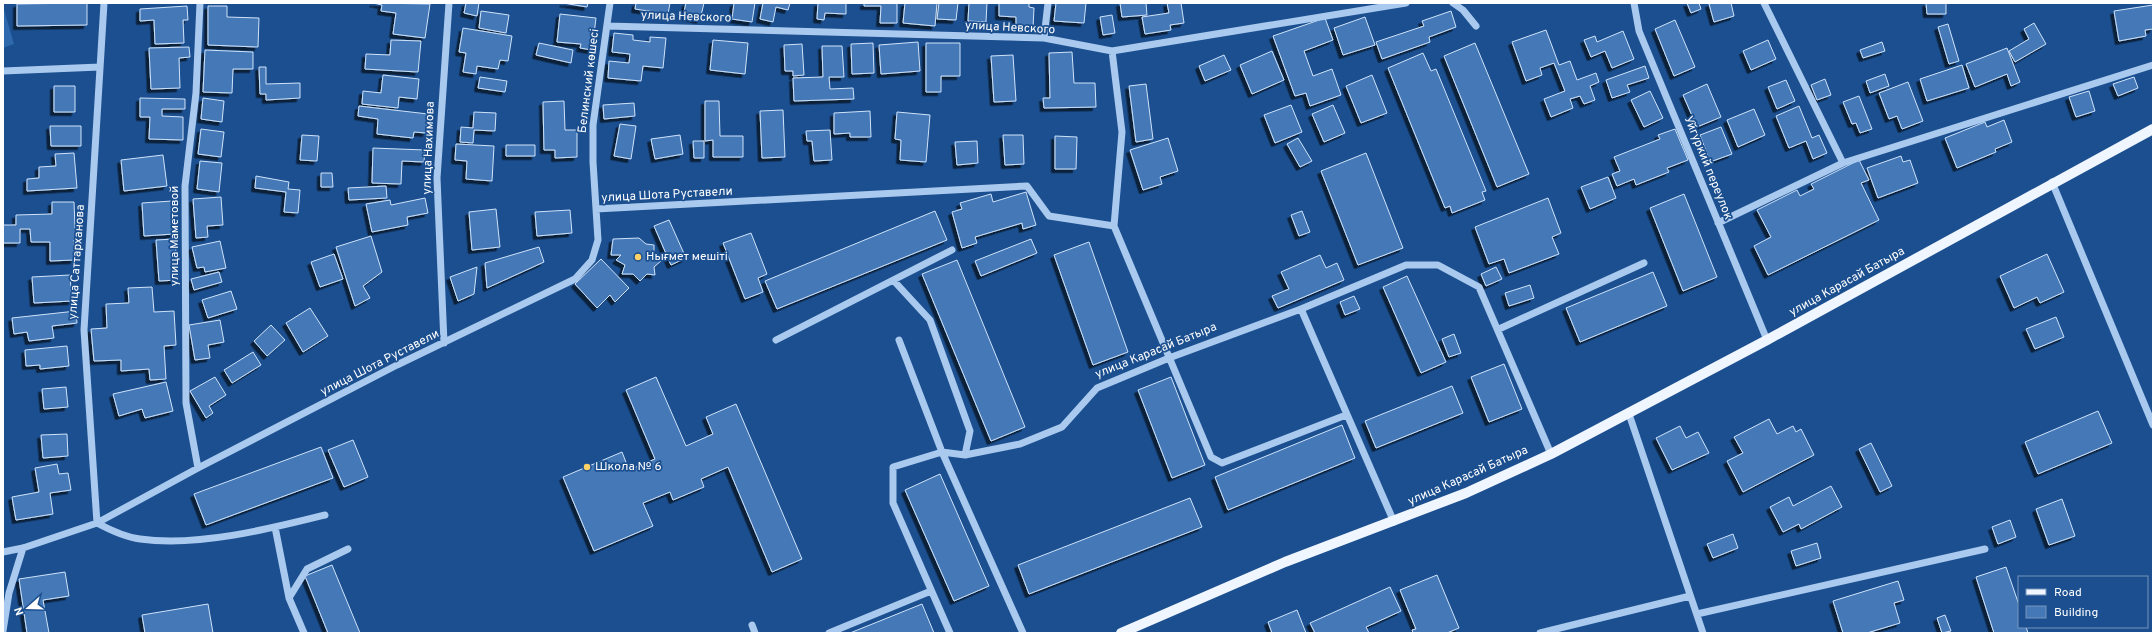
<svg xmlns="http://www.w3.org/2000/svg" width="2156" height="636" viewBox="0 0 2156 636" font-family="Overpass,sans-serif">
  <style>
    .green { fill: #2e69ad }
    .building { fill: #4478b7; stroke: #cfe3fa; filter: url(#shadow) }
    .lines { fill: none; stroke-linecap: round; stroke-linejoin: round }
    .minor { stroke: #a9c9ee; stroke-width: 7 }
    .major { stroke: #f0f6ff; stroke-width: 10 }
    .poi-dot { fill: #ffd166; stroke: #1b4f8f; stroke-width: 1.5 }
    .labels { text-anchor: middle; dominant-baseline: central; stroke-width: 3.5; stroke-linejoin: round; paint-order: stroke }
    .street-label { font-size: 12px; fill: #fff; stroke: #1b4f8f }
    .poi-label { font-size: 12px; fill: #fff; stroke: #1b4f8f; text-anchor: start }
  </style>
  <defs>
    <filter id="shadow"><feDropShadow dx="-3.5" dy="3.5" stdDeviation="0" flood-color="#0009"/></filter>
  </defs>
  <rect width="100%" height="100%" fill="#1b4f8f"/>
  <path class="green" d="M3,6L14,44L3,48Z"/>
  <path class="building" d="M87,3V25L17,26V4Z
    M373,3L430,4L425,38L393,34L396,13L381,11L382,5Z
    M466,3H479L477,16L464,13Z
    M563,3H588L587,7Z
    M636,3H670L668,14L635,9Z
    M686,3H704L700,20L683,16Z
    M734,3H755L752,22L732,19Z
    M763,3H790L788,10L776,7L773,22L760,19Z
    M818,3H846V14L825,13L824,20L817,19Z
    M864,3H897V23H880L881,6H864Z
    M905,3H937L935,26L903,23Z
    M939,3H958L956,20L937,19Z
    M969,3H987L986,22L968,21Z
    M999,3H1029V7L1034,8L1033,28L1016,27V17L999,16Z
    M1056,3H1086L1084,23L1054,21Z
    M1120,3H1146L1147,15L1122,17Z
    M1167,3H1181L1184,23L1170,25L1171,30L1145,34L1142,17L1169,13Z
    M1687,3H1699L1701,9L1691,13Z
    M1713,3H1731L1734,16L1714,22L1709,4Z
    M1926,3H1946V14H1927Z
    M2153,5V29L2145,30L2146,36L2119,41L2114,11Z
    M187,6L188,20H183L184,43L155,44L154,20L140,21V9Z
    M208,6H227V17L259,18L258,47L208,45Z
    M481,11L509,15L506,33L479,28Z
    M1451,11L1456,27L1429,37L1430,42L1382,59L1376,42L1424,26L1422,21Z
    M560,14L596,18L592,50L580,48L581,44L557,42Z
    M1112,15L1115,33L1103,35L1100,17Z
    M1365,17L1375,45L1343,55L1334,28Z
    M1325,18L1333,40L1304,51L1313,76L1332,69L1341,95L1310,106L1306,93L1295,96L1273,36Z
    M1675,20L1695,67L1674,76L1655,29Z
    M2034,23L2046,44L2015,62L2009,51L2029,39L2024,29Z
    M1948,24L1959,61L1949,64L1938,27Z
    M463,28L512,36L508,61L500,60L498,69L477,66L476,74L463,72L466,53L459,52Z
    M1546,30L1559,65L1570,61L1577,80L1596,73L1599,82L1590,86L1595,100L1584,104L1580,96L1570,99L1573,108L1551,117L1544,99L1565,91L1554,63L1540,68L1542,75L1526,81L1512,42Z
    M1623,31L1634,59L1612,68L1605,51L1591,57L1584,40L1595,36L1597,42Z
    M614,33L633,35V40L650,42V37L666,38L663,68L643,66L641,81L608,78L609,61L629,63L630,54L612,52Z
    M391,40L421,41L418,72L365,69L366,54L390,55Z
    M713,40L748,43L745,74L710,70Z
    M1768,40L1776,59L1751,70L1743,51Z
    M918,42L920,71L881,74L879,45Z
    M1882,42L1885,51L1863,58L1860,50Z
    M539,43L573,50L571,63L536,55Z
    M873,43L874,73L852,74L851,44Z
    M926,43H960V76H941V92H926Z
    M1475,43L1529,174L1497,187L1444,56Z
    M802,44L804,75L793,76V71H785L784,45Z
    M822,46H842L844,77H829L830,89L853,88L854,99L794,101L793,78L823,77Z
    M189,47L190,57L179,58L180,88L151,89L149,48Z
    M2007,48L2020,82L2011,86L2007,74L1975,87L1966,64Z
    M205,50L253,52V69H233L232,93L203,92Z
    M1272,51L1284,80L1252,94L1240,65Z
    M1072,52L1074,83H1095L1096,107L1044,108L1043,98H1050L1049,53Z
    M1423,53L1431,71L1436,69L1486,191L1482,192L1485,200L1452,213L1450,206L1445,208L1388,68Z
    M1013,55L1016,101L994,102L991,56Z
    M1224,55L1231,70L1205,81L1199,66Z
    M1962,65L1969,88L1927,101L1920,79Z
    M1645,66L1649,78L1627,85L1630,92L1612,98L1606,80Z
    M259,67H266V84L300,83V98L266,100V94H260Z
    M1885,74L1889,86L1870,93L1866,81Z
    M383,75L419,79L417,99L399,97L398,108L362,104L363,91L381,93Z
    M1372,75L1387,113L1361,123L1346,86Z
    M480,77L507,81L505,92L478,88Z
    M2134,77L2138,88L2118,96L2113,84Z
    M1825,79L1831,95L1817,100L1811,85Z
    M1786,80L1795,101L1777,109L1768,87Z
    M1908,82L1923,121L1902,129L1897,116L1889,119L1879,93Z
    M1146,84L1153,139L1136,142L1129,86Z
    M1707,84L1721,117L1697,127L1683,95Z
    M54,86H75V112H54Z
    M1650,91L1663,118L1644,127L1631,100Z
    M2089,91L2095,111L2076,117L2069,97Z
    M1859,96L1872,129L1860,133L1856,123L1852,124L1843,102Z
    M140,98L185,99V109H162V116L183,117V140L149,139L150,117H140Z
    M203,98L224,101L222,122L201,119Z
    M564,101L565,130H577V157L555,158V150H544L543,102Z
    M705,101H719L720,136H743V157H713V140L705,141Z
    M634,103L635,116L604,119L603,105Z
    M1291,105L1302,132L1275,143L1264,115Z
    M1333,105L1345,133L1324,142L1312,114Z
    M359,106L428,114L426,133L414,132L413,138L377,134L378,119L358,116Z
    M1799,106L1812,138L1819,135L1827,153L1813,159L1806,141L1789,148L1776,116Z
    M1754,109L1765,135L1738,147L1727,120Z
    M783,110L785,157L762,158L760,111Z
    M870,111L871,137H850V133L834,134V113Z
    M474,112L496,113L495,131L474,130L473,143L460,142L461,127L473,128Z
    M897,112L930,115L926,162L900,160L901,140L895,139Z
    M2004,120L2012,142L1995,149L1996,152L1957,168L1945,138L1985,122L1987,127Z
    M620,124L636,126L631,159L614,156Z
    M50,126H81V146H51Z
    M1721,127L1732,154L1710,162L1700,135Z
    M201,129L224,132L221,157L198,154Z
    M1675,129L1688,160L1667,168L1669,172L1636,185L1634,179L1617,186L1612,174L1620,171L1614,157L1660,139L1658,135Z
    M830,130L832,160L814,161L812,141H807L806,131Z
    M302,135L319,136L317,161L300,160Z
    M680,135L683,154L655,159L651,139Z
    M1003,135H1023L1024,164L1005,165Z
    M1055,136L1077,137L1076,169H1055Z
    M1168,138L1178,171L1160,177L1162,184L1143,190L1130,150Z
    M1298,138L1312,161L1300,167L1287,144Z
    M693,141H704V158H694Z
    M977,141L978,163L957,165L955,142Z
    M456,144L494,146L492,181L466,179L467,161L455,160Z
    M506,145H535V156H506Z
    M373,148L425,150L424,162L402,161L401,184L372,183Z
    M74,153L77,188L27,191V179L39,178V167L56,166L55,154Z
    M1366,153L1403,248L1358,265L1321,171Z
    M163,155L167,186L124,191L121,160Z
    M1901,156L1903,162L1910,160L1918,183L1878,198L1867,168Z
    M1859,160L1869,180L1861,183L1879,220L1768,275L1754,246L1771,237L1757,210L1797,190L1800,196L1814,189L1811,184Z
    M200,161L222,163L219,192L197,189Z
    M321,173H332L333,187H321Z
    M256,176L289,182L288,189L300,190L298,213L284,212L286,192L255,188Z
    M1608,177L1616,198L1590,209L1581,187Z
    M386,186L387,198L349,200L348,188Z
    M1026,192L1036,225L1023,229L1022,223L975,237L977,243L962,248L952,212L962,209L960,203L991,194L993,202Z
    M1684,194L1717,277L1683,291L1650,208Z
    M221,197L223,225L207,226L208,237L196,238L193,199Z
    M425,198L428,213L407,217L408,225L372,232L366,204L390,200L391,205Z
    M1548,198L1561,233L1552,237L1559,254L1509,273L1504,259L1489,264L1475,227Z
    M172,201L174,234L144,236L142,203Z
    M52,202H74L75,228L81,227V240H74V260L50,261V242H31L30,229H20V243H3V225H16V215L52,214Z
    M496,209L500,247L472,250L469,212Z
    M570,210L572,233L537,236L535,212Z
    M935,211L947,240L777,309L765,281Z
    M1302,211L1310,232L1299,236L1291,215Z
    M669,220L686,258L671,265L654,226Z
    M751,233L767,274L758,278L763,292L745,299L723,243Z
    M371,236L382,272L363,286L370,298L355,306L336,247Z
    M639,238L646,244L654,245V255L662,260L654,267L655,275L647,274L640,281L633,274H622L625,265L616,260L621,255H611L613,239Z
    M175,239L178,280L159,281L156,240Z
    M1031,239L1037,253L981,276L975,261Z
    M220,241L226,268L205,272L204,267L197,268L192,247Z
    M1089,242L1128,352L1093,365L1054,255Z
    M539,247L544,262L487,288L485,263Z
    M334,254L343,279L320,287L311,262Z
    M2047,254L2064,292L2040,303L2037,297L2014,308L2000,276Z
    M1320,255L1326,268L1337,263L1344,280L1278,308L1272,296L1289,289L1281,272Z
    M601,259L629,288L615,302L610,295L597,308L575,284Z
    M957,260L1025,427L991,441L922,274Z
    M477,267L474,294L458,301L450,277Z
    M1496,267L1502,279L1486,286L1481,274Z
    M219,272L222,282L194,290L191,279Z
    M1653,272L1667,306L1580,342L1566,308Z
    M70,275L72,301L34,303L32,277Z
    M1407,276L1446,362L1421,373L1383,287Z
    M1530,285L1534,298L1509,306L1505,293Z
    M152,287L154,312L174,311L176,345L164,346L166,379L150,380L149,369L121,371V360L94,361L91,329L107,328L106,304L129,303L128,288Z
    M231,291L237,309L208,318L202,300Z
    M1354,296L1360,309L1345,315L1340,302Z
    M310,308L328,336L303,352L286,323Z
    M76,311L77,323L52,326L54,338L29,341L27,332L14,334L12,318Z
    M2056,317L2064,337L2035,349L2026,329Z
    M220,320L224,342L208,345L210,358L195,360L189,325Z
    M271,325L285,340L267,356L254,341Z
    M1454,334L1461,353L1449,357L1442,339Z
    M67,346L69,366L40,369V365L26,366L25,350Z
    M253,352L261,365L232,383L224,370Z
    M1504,364L1522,409L1489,422L1471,377Z
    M215,377L226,395L209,406L213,413L206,418L190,391Z
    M656,377L686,446L713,434L706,417L736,404L802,559L772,572L728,467L701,479L704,487L673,500L670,492L643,503L653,526L594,551L563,477L622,452L629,470L655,459L626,390Z
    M1171,377L1205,465L1172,478L1138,390Z
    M166,382L173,411L145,418L142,409L119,416L113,394Z
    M1452,386L1463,413L1376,448L1365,421Z
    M66,387L68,407L44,409L42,389Z
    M2098,411L2112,443L2038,474L2025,442Z
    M1769,419L1777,434L1793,426L1796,432L1801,429L1814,455L1743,492L1727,461L1743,453L1734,437Z
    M1342,425L1355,458L1228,510L1215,477Z
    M1680,426L1686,438L1698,432L1709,453L1672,470L1656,438Z
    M67,434L68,456L43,458L41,435Z
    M353,440L368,477L344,487L328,450Z
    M1871,443L1892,486L1880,492L1859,449Z
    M321,447L333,478L206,525L194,494Z
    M57,464L59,474L68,473L71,490L50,493L53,514L16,520L12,497L39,492L35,468Z
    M940,474L989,586L954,601L905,490Z
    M1831,486L1842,507L1801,529L1799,524L1783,532L1770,507L1789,497L1793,506Z
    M1190,498L1202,527L1029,594L1018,565Z
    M2062,499L2075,536L2049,545L2036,509Z
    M2010,520L2016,537L1998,544L1992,527Z
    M1733,534L1738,548L1713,558L1707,544Z
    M1817,543L1821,558L1796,566L1791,551Z
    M332,565L360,633H328L305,576Z
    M2006,567L2019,605V627H2026L2028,633H1994L1976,577Z
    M65,572L69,596L43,600L49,633H27L19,579Z
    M1437,575L1459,628L1447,633H1413L1412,630L1416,629L1400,590Z
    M1898,581L1904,600L1894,603L1900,623L1867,633H1843L1833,601Z
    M1390,587L1401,611L1366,627L1369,633H1315L1310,623Z
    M208,604L213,633H145L142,615Z
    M922,604L934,633H850Z
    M1297,610L1306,633H1272L1268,622Z
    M1945,615L1951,631L1942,633L1937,618Z"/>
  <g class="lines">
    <path class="minor" d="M104,3L84,330L97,523C110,530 124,537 140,539C198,547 269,529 325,515
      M1453,3L1463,10L1476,26
      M1634,3L1639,31L1767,340
      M1764,3L1843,163
      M607,26L1044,38L1112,51L1406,3
      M1044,38L1048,3
      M3,71L100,67
      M2052,182L2153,425
      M596,209L1027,186L1049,216L1114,226L1122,132L1112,51
      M1718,223L1843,163L2153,65
      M1114,226L1211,457L1222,463L1346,415
      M894,281L930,320L970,431L965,455
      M1301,309L1394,522
      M1499,329L1644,263
      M776,340L952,250
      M899,340L942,452L1023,633
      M444,343L437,178L449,3
      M1629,414L1703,633
      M198,468L186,403L185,186L196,93L200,3
      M275,527L289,598
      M3,552L23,548L97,523L198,468L397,365L575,279L592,260L598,240L593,162V125L610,3
      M1697,614L1985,549
      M752,625L755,633
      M3,631L9,593L23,548
      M304,633L289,598L307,569L348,549
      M829,633L931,591
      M950,633L893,503V467L942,452L965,455L1020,444L1062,427L1097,388L1169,358L1301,309L1406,265H1438L1479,287L1551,454
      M1540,633L1690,596"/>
    <path class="major" d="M1121,633L1285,562L1466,493L1551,454L1767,340L2153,129"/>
  </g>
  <g class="poi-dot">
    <circle cx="638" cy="257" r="4"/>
    <circle cx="587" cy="467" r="4"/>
  </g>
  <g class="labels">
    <g class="street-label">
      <text transform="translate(686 17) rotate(2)">улица Невского</text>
      <text transform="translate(1010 28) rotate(3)">улица Невского</text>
      <text transform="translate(589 81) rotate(-83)">Белинский көшесi</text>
      <text transform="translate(429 148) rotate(-88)">улица Нахимова</text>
      <text transform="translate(1708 168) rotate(68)">Уйгуркий переулок</text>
      <text transform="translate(667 195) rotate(-3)">улица Шота Руставели</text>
      <text transform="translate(175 236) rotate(-90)">улица Маметовой</text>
      <text transform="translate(77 262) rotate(-86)">улица Саттарханова</text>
      <text transform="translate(1847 282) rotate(-29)">улица Карасай Батыра</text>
      <text transform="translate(1156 351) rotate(-22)">улица Карасай Батыра</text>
      <text transform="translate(380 363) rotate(-27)">улица Шота Руставели</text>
      <text transform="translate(1468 476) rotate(-24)">улица Карасай Батыра</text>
    </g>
    <g class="poi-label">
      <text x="646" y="257">Нығмет мешіті</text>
      <text x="595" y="467">Школа № 6</text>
    </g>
  </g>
  <rect width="2156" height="636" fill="none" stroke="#ffffff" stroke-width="8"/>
  <rect x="2018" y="576" width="130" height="52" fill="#1b4f8f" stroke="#7695bc"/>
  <rect x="2026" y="589" width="20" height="6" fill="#f0f6ff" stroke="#7695bc"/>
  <text x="2054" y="596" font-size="12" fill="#ffffff">Road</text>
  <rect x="2026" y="606" width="20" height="12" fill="#4478b7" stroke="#7695bc"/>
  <text x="2054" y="616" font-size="12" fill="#ffffff">Building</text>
  <g transform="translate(28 608) rotate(250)" stroke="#1b4f8f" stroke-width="3" paint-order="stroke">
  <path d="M0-3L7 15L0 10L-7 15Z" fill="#ffffff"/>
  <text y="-6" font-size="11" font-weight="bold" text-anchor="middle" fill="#ffffff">N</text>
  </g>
</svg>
